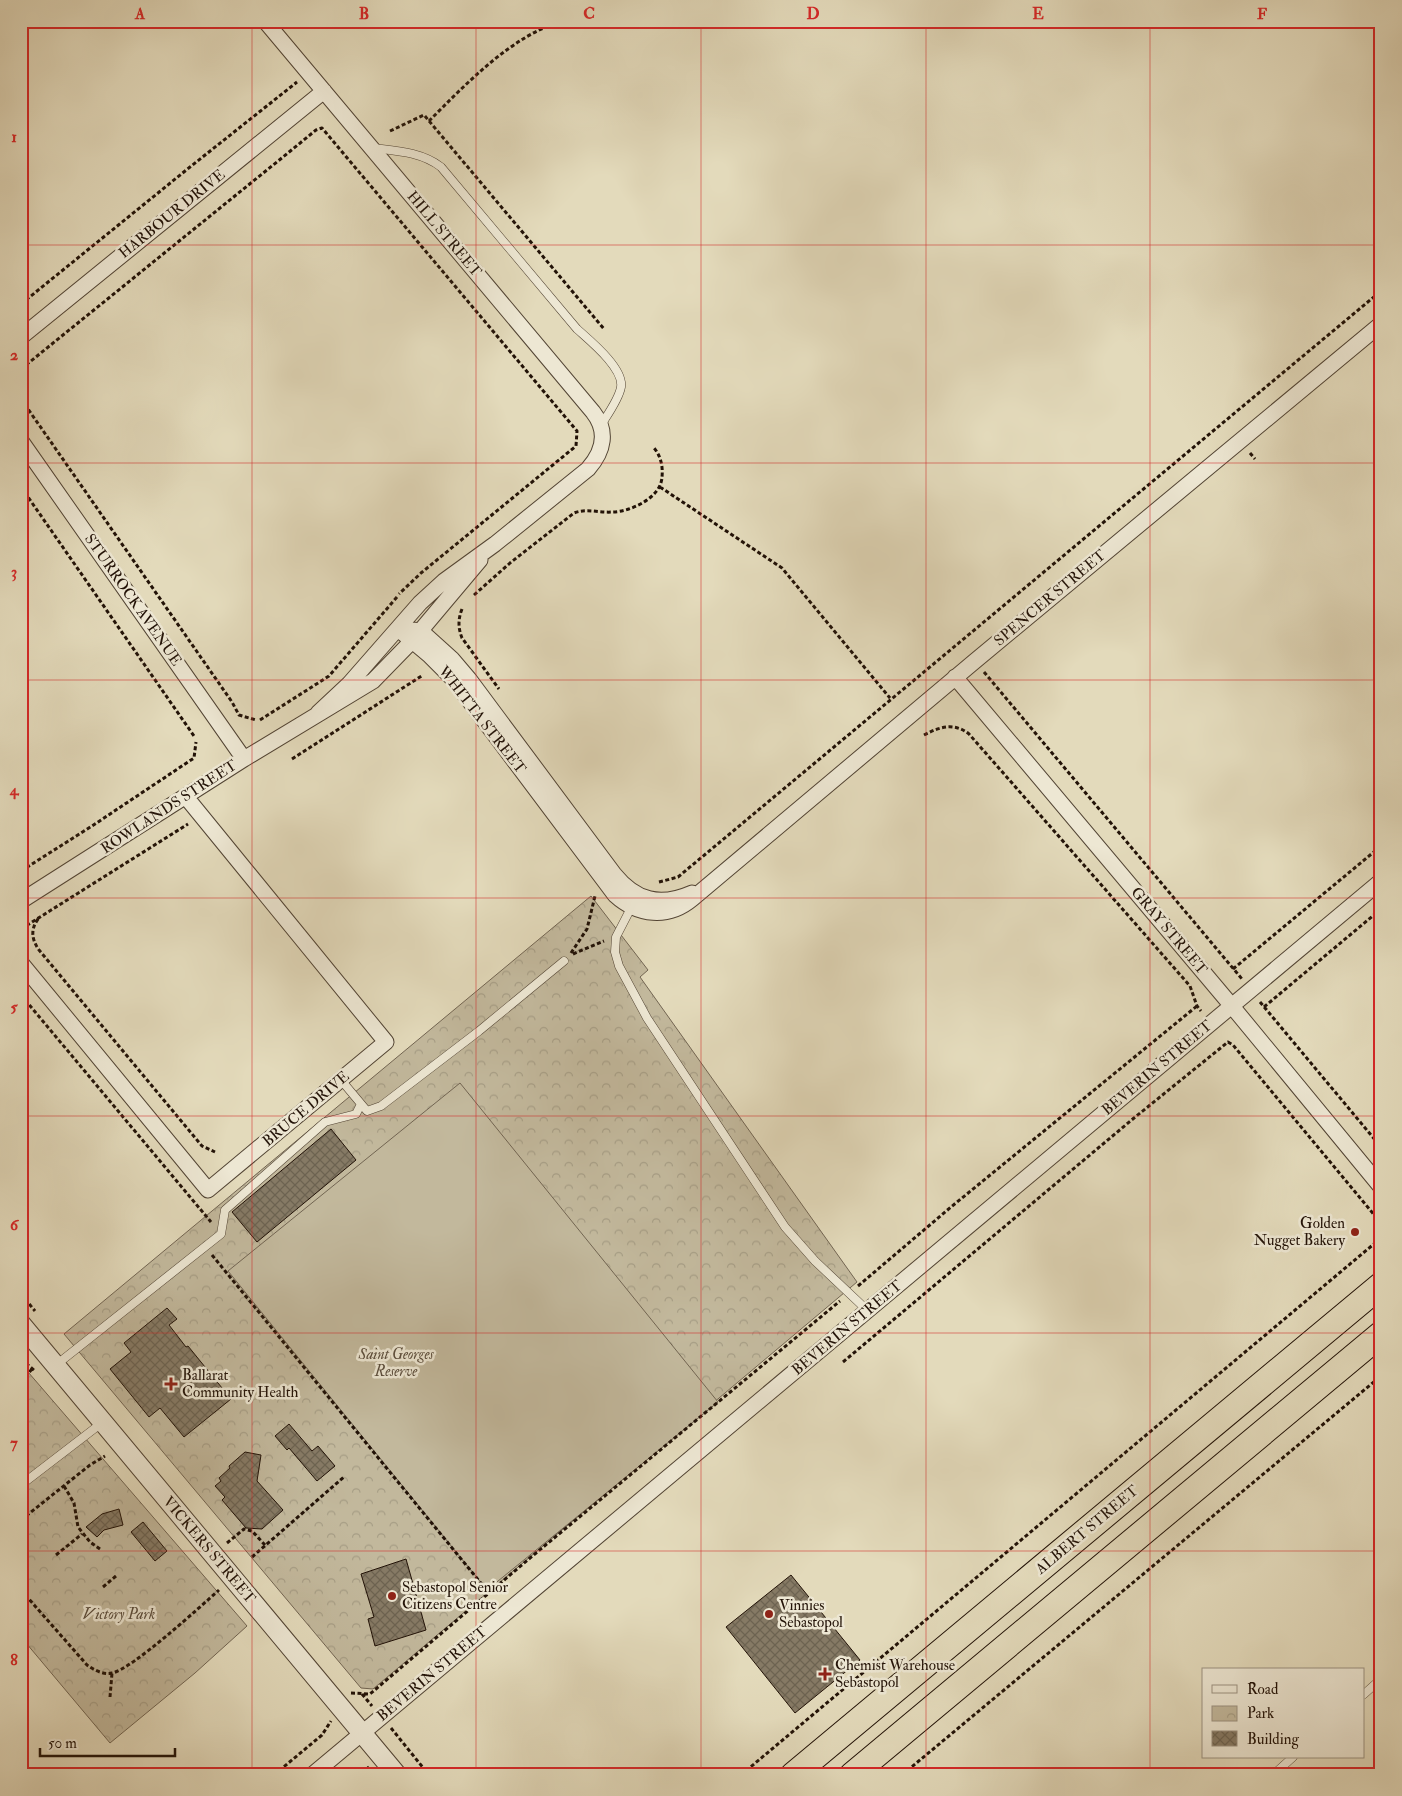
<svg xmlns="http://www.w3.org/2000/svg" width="1402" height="1796" viewBox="0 0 1402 1796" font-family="'IM FELL Double Pica',serif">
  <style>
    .park { fill: url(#park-crowns); stroke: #726552 }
    .pitch { fill: #c2b89c; stroke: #726552 }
    .building { fill: url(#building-cross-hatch); stroke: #221207 }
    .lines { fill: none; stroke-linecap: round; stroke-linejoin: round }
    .service-casing { stroke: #524434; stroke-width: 9 }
    .minor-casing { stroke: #524434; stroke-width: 17 }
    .tertiary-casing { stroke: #524434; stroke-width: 21 }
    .trunk-casing { stroke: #221207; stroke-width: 27 }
    .path { stroke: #221207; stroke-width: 3; stroke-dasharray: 4 2.5; stroke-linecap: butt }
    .service { stroke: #ede7d3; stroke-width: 8 }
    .minor { stroke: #ede7d3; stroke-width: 15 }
    .tertiary { stroke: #ede7d3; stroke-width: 19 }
    .trunk { stroke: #e3dabb; stroke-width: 25 }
    .grid { fill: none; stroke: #d62828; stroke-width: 1; stroke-opacity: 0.55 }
    .poi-dot { fill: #8f2418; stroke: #ede7d3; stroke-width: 2 }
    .labels { text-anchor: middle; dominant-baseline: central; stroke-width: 5; stroke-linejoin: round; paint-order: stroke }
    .street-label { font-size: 15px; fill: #221207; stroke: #ede7d3 }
    .poi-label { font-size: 15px; fill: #221207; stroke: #ede7d3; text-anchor: start }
    .park-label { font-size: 15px; font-style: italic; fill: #5a4c3b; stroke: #ede7d3 }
    .neatline { fill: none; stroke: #d62828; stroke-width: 2 }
    .grid-label { font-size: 16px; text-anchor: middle; font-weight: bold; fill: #d62828 }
  </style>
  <defs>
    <pattern id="park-crowns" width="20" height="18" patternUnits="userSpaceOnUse" patternTransform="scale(1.25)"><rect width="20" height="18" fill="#c2b89c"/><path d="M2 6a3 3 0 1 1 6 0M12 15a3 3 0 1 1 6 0" fill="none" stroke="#a69d85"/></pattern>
    <pattern id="building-cross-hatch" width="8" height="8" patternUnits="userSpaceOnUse" patternTransform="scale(1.25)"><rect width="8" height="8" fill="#867a65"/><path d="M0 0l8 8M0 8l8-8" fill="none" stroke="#6d6351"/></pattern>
  </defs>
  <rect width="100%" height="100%" fill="#e3dabb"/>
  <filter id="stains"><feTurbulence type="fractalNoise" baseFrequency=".004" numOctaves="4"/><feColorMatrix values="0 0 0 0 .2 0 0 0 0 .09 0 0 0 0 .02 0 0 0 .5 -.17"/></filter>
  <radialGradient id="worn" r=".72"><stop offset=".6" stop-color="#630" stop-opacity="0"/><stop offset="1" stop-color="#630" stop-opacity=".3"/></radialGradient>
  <path class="park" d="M591,896L648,970L640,977L857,1282L373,1689L361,1688L64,1334Z
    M22,1365L247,1626L195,1673L110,1743L21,1637Z"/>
  <path class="pitch" d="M460,1083L718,1402L487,1590L228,1271Z"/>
  <path class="building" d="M331,1129L356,1160L257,1242L232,1212Z
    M167,1308L177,1319L169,1325L186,1347L188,1346L231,1399L184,1437L160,1408L149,1417L110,1369L131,1352L124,1343Z
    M289,1424L312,1451L318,1446L335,1466L317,1481L289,1448L287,1450L275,1436Z
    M245,1452L261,1455L257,1481L283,1510L262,1529L246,1528L222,1500L225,1497L215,1486L221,1481L219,1478L230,1468L229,1466Z
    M119,1509L123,1525L104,1530L97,1537L86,1527L102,1514Z
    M143,1522L167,1551L155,1561L131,1532Z
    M406,1559L426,1630L375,1646L368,1619L374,1617L361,1574Z
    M791,1575L860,1660L795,1713L726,1627Z"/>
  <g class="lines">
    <defs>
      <path id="service" d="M373,148C397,151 421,152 441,167L577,329C589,340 624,368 621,387C619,399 608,414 601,425
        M632,906L616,937L615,952L619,966L647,1018L785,1227L815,1261L868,1311
        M341,1080L367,1111L381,1106L479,1031L564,961
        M56,1365L221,1234L225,1210L325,1122L356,1114L361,1104
        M21,1485L103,1422
        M1363,1695L1381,1679
        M1273,1775L1293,1757"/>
      <path id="minor" d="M265,21L593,412C608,431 604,451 588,469L495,544L444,581L420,603L349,684L318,713
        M21,337L324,91
        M21,441L244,759
        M398,629L429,655L453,679L615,895C638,916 668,919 692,899L975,661L1381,324
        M412,630L421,631L452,659L469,679L614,874C636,901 660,907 692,893
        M955,677L1231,1005L1381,1187
        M21,901L244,759L373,681L411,642L480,560
        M21,963L208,1190L386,1042L186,797
        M312,1775L1381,881"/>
      <path id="tertiary" d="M21,1324L397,1775"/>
      <path id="trunk" d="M793,1775L1381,1285
        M852,1775L1381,1334"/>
    </defs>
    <use href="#service" class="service-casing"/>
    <use href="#minor" class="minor-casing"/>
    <use href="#tertiary" class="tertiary-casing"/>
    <use href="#trunk" class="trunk-casing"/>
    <path class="path" d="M429,121C465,85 514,33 564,21
      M390,131L424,115L604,329
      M21,304L190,167L297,82
      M21,369L283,157L316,130L322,128L577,431L576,446L421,573L399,594
      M21,399L232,702L239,715L256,720
      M1250,453L1255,459
      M21,487L194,736
      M660,487L782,568L890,698
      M474,595L510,563L574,513C587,508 599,513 612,512C630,512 661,498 662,477C663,467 661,456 654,448
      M462,609C458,619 458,628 462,638L499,689
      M984,672L1242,979
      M260,720L329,676L397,597
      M924,735C939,727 954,722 969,734L1190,986L1197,1006L1201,1011
      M292,759L423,675
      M21,871L92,826L194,758L196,742
      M659,882L678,877L1381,291
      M38,919C30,930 32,940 39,950L202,1146L215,1152
      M21,929L188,824
      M571,953L587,929L595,896
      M573,954L604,941
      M1233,969L1381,846
      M21,995L211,1222
      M1260,1002L1381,1147
      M1264,1007L1381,909
      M212,1255L489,1593
      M858,1286L951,1207L1197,1006
      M21,1294L35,1311
      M21,1359L35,1371
      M843,1362L1134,1118L1228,1042L1233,1045L1381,1223
      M21,1382L32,1369
      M64,1486L74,1503L78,1527L90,1542L100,1549
      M21,1520L90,1465L105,1456
      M227,1543L244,1529L252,1531L265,1545
      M56,1555L82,1534
      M252,1557L345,1476
      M103,1587L116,1576
      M21,1590L87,1665C94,1670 103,1675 112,1673C131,1670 201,1606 219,1590
      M351,1693L370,1694L530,1558L840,1301
      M362,1694L372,1706
      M110,1697L112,1673
      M391,1728L429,1775
      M362,1773L369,1767
      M274,1775L322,1735L331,1721
      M350,1775L358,1768L363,1775
      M741,1775L1381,1238
      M902,1775L1381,1376"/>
    <use href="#service" class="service"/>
    <use href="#minor" class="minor"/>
    <use href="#tertiary" class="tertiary"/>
    <use href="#trunk" class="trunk"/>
  </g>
  <path class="grid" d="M252,21V1775M476,21V1775M701,21V1775M926,21V1775M1150,21V1775M21,245H1381M21,463H1381M21,680H1381M21,898H1381M21,1116H1381M21,1333H1381M21,1551H1381"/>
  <g class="poi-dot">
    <circle cx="1355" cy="1232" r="5"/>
    <path d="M168.5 1376.5h5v5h5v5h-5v5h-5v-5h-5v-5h5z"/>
    <circle cx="392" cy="1596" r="5"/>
    <circle cx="769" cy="1614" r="5"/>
    <path d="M822.5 1666.5h5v5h5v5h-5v5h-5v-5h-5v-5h5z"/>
  </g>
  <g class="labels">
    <g class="street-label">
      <text transform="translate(172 214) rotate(-39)">HARBOUR DRIVE</text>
      <text transform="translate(444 234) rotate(50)">HILL STREET</text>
      <text transform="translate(1050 598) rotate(-40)">SPENCER STREET</text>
      <text transform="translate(133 600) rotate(55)">STURROCK AVENUE</text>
      <text transform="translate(482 720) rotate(52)">WHITTA STREET</text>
      <text transform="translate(169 807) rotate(-33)">ROWLANDS STREET</text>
      <text transform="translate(1169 931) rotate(50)">GRAY STREET</text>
      <text transform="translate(1157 1068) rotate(-40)">BEVERIN STREET</text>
      <text transform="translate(306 1109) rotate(-40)">BRUCE DRIVE</text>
      <text transform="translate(847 1328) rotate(-40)">BEVERIN STREET</text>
      <text transform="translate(1087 1530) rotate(-40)">ALBERT STREET</text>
      <text transform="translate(209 1550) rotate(50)">VICKERS STREET</text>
      <text transform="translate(432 1674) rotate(-40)">BEVERIN STREET</text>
    </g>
    <g class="poi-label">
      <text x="1345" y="1223" text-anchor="end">Golden<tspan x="1345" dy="17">Nugget Bakery</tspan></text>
      <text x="182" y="1375">Ballarat<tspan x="182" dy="17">Community Health</tspan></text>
      <text x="402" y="1587">Sebastopol Senior<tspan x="402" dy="17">Citizens Centre</tspan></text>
      <text x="779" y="1605">Vinnies<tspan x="779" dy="17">Sebastopol</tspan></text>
      <text x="835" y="1665">Chemist Warehouse<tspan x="835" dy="17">Sebastopol</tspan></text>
    </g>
    <g class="park-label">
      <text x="396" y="1354">Saint Georges<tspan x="396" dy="17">Reserve</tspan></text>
      <text x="119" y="1614">Victory Park</text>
    </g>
  </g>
  <rect width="1402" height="1796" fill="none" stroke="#e3dabb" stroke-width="55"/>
  <rect x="1202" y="1668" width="162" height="90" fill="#ede7d3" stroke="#9c9281"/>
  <rect x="1212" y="1685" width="25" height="8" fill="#ede7d3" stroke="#9c9281"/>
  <text x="1247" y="1694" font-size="15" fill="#221207">Road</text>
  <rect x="1212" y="1706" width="25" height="15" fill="url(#park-crowns)" stroke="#9c9281"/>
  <text x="1247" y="1718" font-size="15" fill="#221207">Park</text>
  <rect x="1212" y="1731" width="25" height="15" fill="url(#building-cross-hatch)" stroke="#9c9281"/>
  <text x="1247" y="1744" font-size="15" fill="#221207">Building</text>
  <path d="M40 1748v8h135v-8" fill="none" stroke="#221207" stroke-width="2.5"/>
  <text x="48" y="1748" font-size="15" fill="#221207" stroke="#ede7d3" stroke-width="4" paint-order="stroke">50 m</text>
  <rect x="28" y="28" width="1346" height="1740" class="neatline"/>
  <g class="grid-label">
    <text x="140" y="19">A</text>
    <text x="364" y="19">B</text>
    <text x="589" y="19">C</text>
    <text x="813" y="19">D</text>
    <text x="1038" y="19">E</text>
    <text x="1262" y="19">F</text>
    <text x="14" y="142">1</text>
    <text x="14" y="360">2</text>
    <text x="14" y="577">3</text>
    <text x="14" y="795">4</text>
    <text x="14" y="1012">5</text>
    <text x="14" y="1230">6</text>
    <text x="14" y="1448">7</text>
    <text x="14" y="1665">8</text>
  </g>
  <rect width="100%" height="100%" filter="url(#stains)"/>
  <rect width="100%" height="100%" fill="url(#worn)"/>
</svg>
